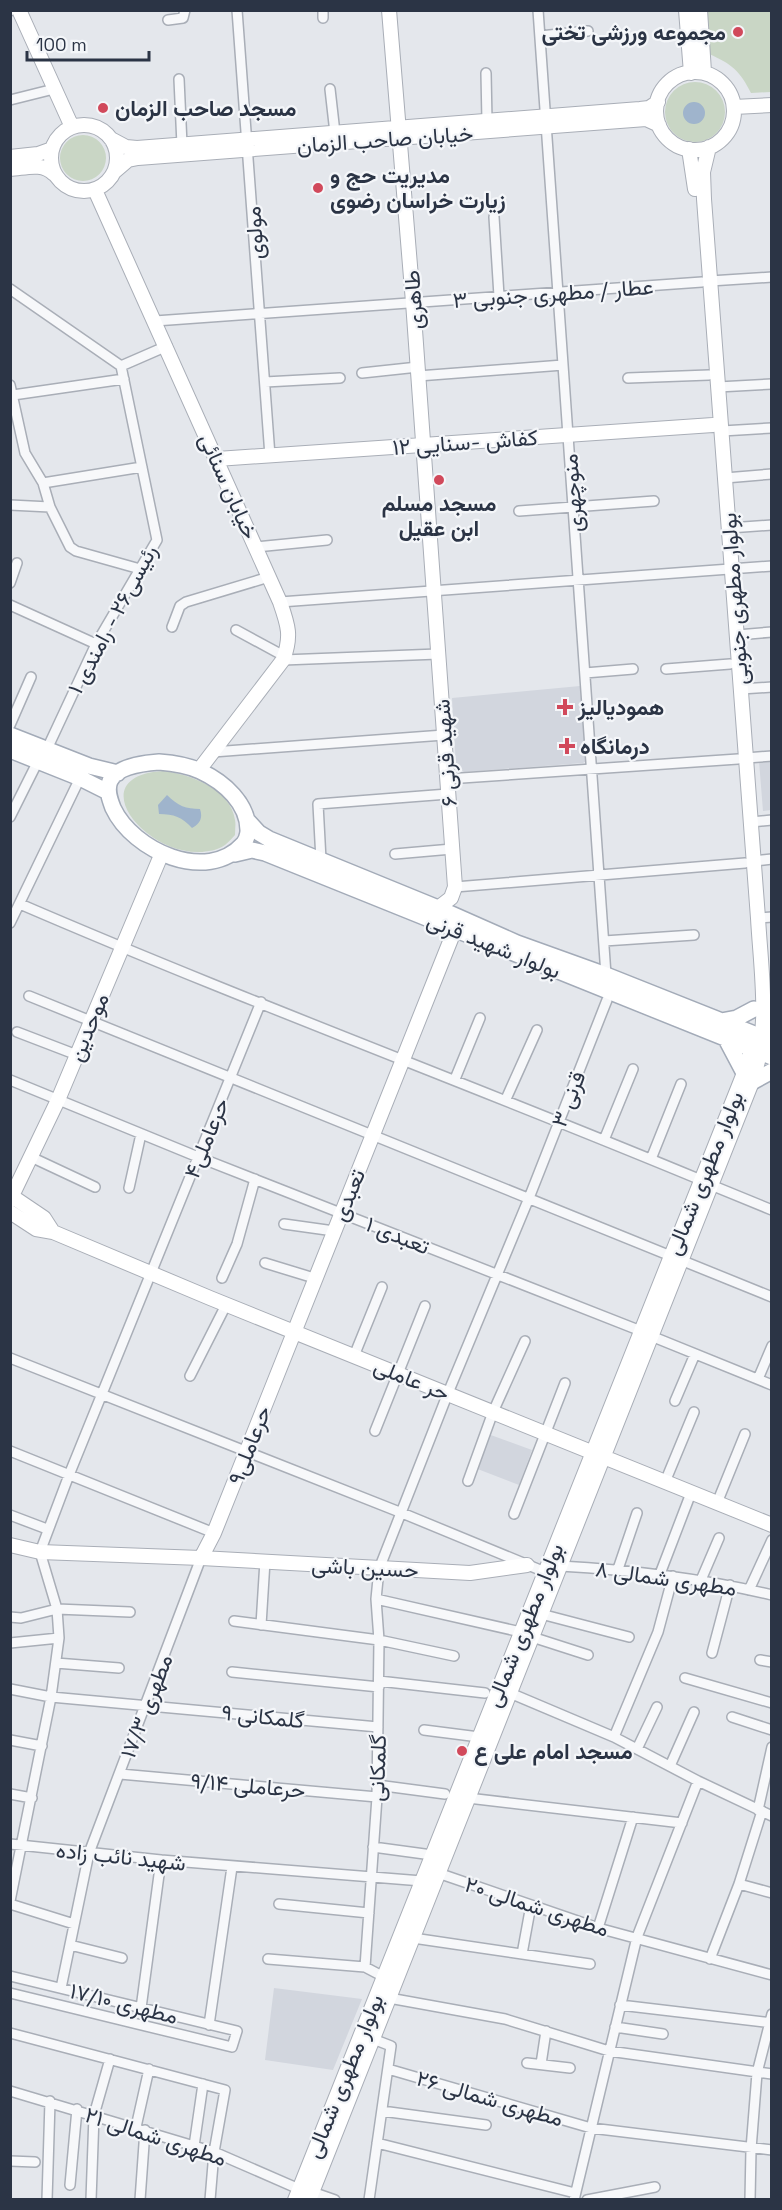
<svg xmlns="http://www.w3.org/2000/svg" width="782" height="2210" viewBox="0 0 782 2210" font-family="'Space Grotesk',Vazirmatn,sans-serif">
  <style>
    .built { fill: #d2d6de }
    .green { fill: #c9d6c5 }
    .water { fill: #9fb4cc }
    .lines { fill: none; stroke-linecap: round; stroke-linejoin: round }
    .street-casing { stroke: #a9aeb7; stroke-width: 12 }
    .secondary-casing { stroke: #a9aeb7; stroke-width: 16 }
    .primary-casing { stroke: #a3abb8; stroke-width: 18 }
    .street { stroke: #f7f8fa; stroke-width: 9 }
    .secondary { stroke: #fff; stroke-width: 14 }
    .primary { stroke: #fff; stroke-width: 15 }
    .poi-dot { fill: #d1495b; stroke: #f4f6f9; stroke-width: 2 }
    .labels { text-anchor: middle; dominant-baseline: central; stroke-width: 4.5; stroke-linejoin: round; paint-order: stroke }
    .poi-label { font-size: 22px; font-weight: bold; fill: #2b3445; stroke: #f4f6f9; text-anchor: start }
    .street-label { font-size: 22px; fill: #2b3445; stroke: #f4f6f9 }
  </style>
  <rect width="100%" height="100%" fill="#e4e7ec"/>
  <path class="built" d="M580,686L586,761L583,763L464,772L456,766L452,698Z
    M771,760V810L763,811L759,761Z
    M488,1434L532,1450L519,1485L475,1468Z
    M274,1988L362,1999L333,2070L265,2060Z"/>
  <path class="green" d="M702,11H771V92L751,93C740,71 732,64 709,54Z
    M665 112a30 30 0 1 1 60 0a30 30 0 1 1-60 0Z
    M60 158a23 23 0 1 1 46 0a23 23 0 1 1-46 0Z
    M163,771C190,774 231,789 235,820C236,824 235,830 235,835C232,838 229,842 225,845C218,850 207,852 199,852C142,853 82,776 163,771Z"/>
  <path class="water" d="M683 113a11 11 0 1 1 22 0a11 11 0 1 1-22 0Z
    M167,795C178,806 186,809 200,809C203,818 200,824 192,828C182,817 174,814 159,814L158,805Z"/>
  <g class="lines">
    <defs>
      <path id="street" d="M237,10L270,456
        M323,10V18
        M538,10L606,975
        M10,11L11,10
        M168,20L183,18L185,10
        M540,36L588,31
        M486,73L487,121
        M179,79L182,145
        M330,89L335,133
        M10,100L54,89
        M494,217L499,296
        M710,281L772,277
        M10,289L121,366
        M155,321L702,282
        M121,366L167,346
        M362,373L418,367
        M418,376L563,365
        M628,378L709,375
        M265,382L340,378
        M10,385L25,453L43,483L50,507L70,547L76,551L140,569
        M718,387L772,384
        M13,395L124,379
        M722,431L772,428
        M725,478L772,474
        M43,483L142,467
        M10,505L50,507
        M519,511L654,501
        M729,528L772,525
        M256,547L327,540
        M10,583L17,563
        M280,602L772,566
        M10,605L96,644
        M172,627L180,606L186,602L269,577
        M236,630L284,656
        M737,635L772,632
        M283,660L438,654
        M666,669L730,664
        M585,673L633,669
        M741,689L772,687
        M10,725L31,677
        M47,749L96,644L157,540L121,366
        M213,752L444,735
        M746,758L772,756
        M447,779L738,759
        M10,817L38,761
        M751,822L772,820
        M395,854L452,849
        M321,860L318,804L448,794
        M754,861L772,859
        M455,887L745,863
        M20,904C245,1001 475,1086 701,1180
        M758,918L772,917
        M10,923L80,778
        M604,941L694,935
        M29,996L772,1297
        M17,1032L77,1055
        M455,1079L480,1018
        M10,1080L198,1157L641,1331
        M506,1099L537,1030
        M604,1140L633,1069
        M31,1157L95,1187
        M651,1159L681,1084
        M711,1185L772,1210
        M129,1188L141,1134
        M284,1224L334,1231
        M265,1263L314,1278
        M222,1278L237,1244L255,1179
        M651,1336L772,1385
        M354,1356L382,1287
        M10,1358L402,1513L545,1572
        M190,1376L226,1305
        M758,1379L772,1346
        M675,1401L695,1354
        M375,1431L425,1306
        M10,1451L214,1533
        M468,1481L493,1412L525,1341
        M665,1482L694,1412
        M717,1503L745,1434
        M514,1514L565,1383
        M10,1515L47,1529
        M560,1566C632,1570 701,1578 772,1595
        M618,1569L637,1513
        M660,1574L691,1493
        M701,1580L719,1538
        M749,1590L772,1540
        M376,1599L521,1632
        M541,1614L629,1637
        M10,1617L21,1618L57,1609L130,1612
        M234,1621L379,1640L454,1656
        M261,1625L265,1561
        M532,1637L588,1655
        M10,1643L59,1638
        M712,1653L730,1585
        M760,1660L772,1662
        M56,1663L119,1668
        M232,1672L379,1687
        M685,1678L772,1703
        M379,1681L485,1693
        M10,1689L51,1697L378,1727
        M510,1693L614,1737L698,1781L772,1816
        M732,1717L772,1730
        M424,1730L479,1737
        M614,1737L658,1632L673,1576
        M10,1740L42,1746
        M637,1749L657,1707
        M670,1766L694,1712
        M120,1774L377,1797
        M377,1785L445,1794
        M10,1794L32,1798
        M468,1798L682,1823
        M758,1810L772,1747
        M10,1844L161,1860L422,1881
        M373,1847L432,1855
        M438,1873L598,1928L772,1975
        M739,1884L772,1893
        M10,1901L51,1697L59,1638L57,1609L40,1552L69,1475L261,1002
        M10,1904L74,1924
        M279,1904L369,1913
        M598,1928L633,1817
        M413,1938L590,1964
        M70,1945L122,1958
        M522,1954L531,1905
        M268,1959L365,1967L384,1977
        M710,1959L739,1884L762,1811
        M365,1967L377,1797L379,1640L376,1599L379,1569L448,1393L529,1198L607,1000
        M10,1976L237,2031L232,2047L10,1993
        M61,1988L89,1853L201,1558
        M389,1998L505,2019L609,2051L772,2074
        M620,2005L772,2023
        M141,2008L161,1860
        M209,2025L232,1867
        M615,2027L663,2034
        M10,2033L225,2090L214,2152L210,2200
        M527,2063L570,2068
        M541,2064L546,2031
        M388,2069L591,2128L772,2150
        M10,2091L214,2152L299,2189
        M382,2111L486,2125
        M136,2127L149,2069
        M377,2143L575,2193
        M194,2146L203,2084
        M10,2161L35,2162
        M70,2185L77,2109
        M312,2192L335,2200
        M47,2200L50,2101
        M91,2200L94,2115L110,2059
        M140,2200L145,2130
        M369,2200L391,2046L373,2039
        M574,2200L637,1937L698,1781
        M587,2200L655,2187
        M750,2200L751,2149L757,2073L772,2014"/>
      <path id="secondary" d="M19,10L72,127
        M389,10L413,302L455,887L451,898L438,908
        M686,10L691,73
        M700,10L704,72
        M656 111a39 39 0 1 1 78 0a39 39 0 1 1-78 0Z
        M734,107L772,105
        M51 158a33 33 0 1 1 66 0a33 33 0 1 1-66 0Z
        M111,139L126,147L137,148L640,109L649,108L658,102
        M689,149L695,189
        M10,157L38,154L52,149
        M10,169C26,168 42,162 54,174
        M114,172L128,160L138,158L646,119L659,125
        M95,190L280,602C288,625 292,636 283,660L199,770
        M217,459L713,425
        M10,1195L44,1218L53,1232
        M10,1200L58,1100L162,853
        M10,1212L36,1229L53,1232L210,1298L772,1525
        M10,1545L40,1552L201,1558L470,1573L527,1565
        M201,1558L214,1533L455,929
        M295,2200L744,1073L754,1040
        M309,2200L752,1082C771,1030 761,972 758,918L704,199L703,172L709,147"/>
      <path id="primary" d="M10,735L89,766L118,773
        M10,750L80,778L108,792
        M159,762C173,763 187,765 200,771C224,782 249,804 248,832C247,837 247,840 243,844C207,884 133,851 113,808C110,800 106,790 110,781C117,766 145,763 159,762Z
        M248,821L259,833L269,839L438,908L517,943L606,975L772,1041
        M235,854L252,850L265,853L772,1057
        M762,1009L772,1028
        M721,1021L737,1018L754,1009
        M726,1039L744,1073
        M752,1082L772,1071"/>
    </defs>
    <use href="#street" class="street-casing"/>
    <use href="#secondary" class="secondary-casing"/>
    <use href="#primary" class="primary-casing"/>
    <use href="#street" class="street"/>
    <use href="#secondary" class="secondary"/>
    <use href="#primary" class="primary"/>
  </g>
  <g class="poi-dot">
    <circle cx="738" cy="32" r="6"/>
    <circle cx="103" cy="108" r="6"/>
    <circle cx="318" cy="188" r="6"/>
    <circle cx="439" cy="480" r="6"/>
    <path d="M562 698h6v6h6v6h-6v6h-6v-6h-6v-6h6z"/>
    <path d="M564 737h6v6h6v6h-6v6h-6v-6h-6v-6h6z"/>
    <circle cx="462" cy="1751" r="6"/>
  </g>
  <g class="labels">
    <g class="poi-label">
      <text x="726" y="32" text-anchor="end">مجموعه ورزشی تختی</text>
      <text x="115" y="108">مسجد صاحب الزمان</text>
      <text x="330" y="175">مدیریت حج و<tspan x="330" dy="25">زیارت خراسان رضوی</tspan></text>
      <text x="439" y="503" text-anchor="middle">مسجد مسلم<tspan x="439" dy="25">ابن عقیل</tspan></text>
      <text x="578" y="707">همودیالیز</text>
      <text x="580" y="746">درمانگاه</text>
      <text x="474" y="1751">مسجد امام علی ع</text>
    </g>
    <g class="street-label">
      <text transform="translate(385 139) rotate(-4)">خیابان صاحب الزمان</text>
      <text transform="translate(254 233) rotate(-94)">مولوی</text>
      <text transform="translate(553 293) rotate(-4)">عطار / مطهری جنوبی ۳</text>
      <text transform="translate(413 300) rotate(-94)">طاهری</text>
      <text transform="translate(465 442) rotate(-4)">کفاش -سنایی ۱۲</text>
      <text transform="translate(229 486) rotate(66)">خیابان سنائی</text>
      <text transform="translate(572 493) rotate(-94)">منوچهری</text>
      <text transform="translate(734 599) rotate(-94)">بولوار مطهری جنوبی</text>
      <text transform="translate(112 619) rotate(-62)">رئیسی۲۶ - رامندی ۱</text>
      <text transform="translate(445 753) rotate(-94)">شهید قرنی ۶</text>
      <text transform="translate(494 945) rotate(22)">بولوار شهید قرنی</text>
      <text transform="translate(88 1027) rotate(-67)">موحدین</text>
      <text transform="translate(568 1099) rotate(-69)">قرنی ۳</text>
      <text transform="translate(206 1138) rotate(-68)">حرعاملی۴</text>
      <text transform="translate(704 1173) rotate(-68)">بولوار مطهری شمالی</text>
      <text transform="translate(348 1195) rotate(-68)">تعبدی</text>
      <text transform="translate(398 1235) rotate(22)">تعبدی ۱</text>
      <text transform="translate(412 1379) rotate(22)">حر عاملی</text>
      <text transform="translate(249 1445) rotate(-69)">حرعاملی۹</text>
      <text transform="translate(365 1567) rotate(3)">حسین باشی</text>
      <text transform="translate(666 1578) rotate(8)">مطهری شمالی ۸</text>
      <text transform="translate(524 1625) rotate(-68)">بولوار مطهری شمالی</text>
      <text transform="translate(146 1706) rotate(-69)">مطهری ۱۷/۳</text>
      <text transform="translate(263 1716) rotate(6)">گلمکانی ۹</text>
      <text transform="translate(377 1768) rotate(-88)">گلمکانی</text>
      <text transform="translate(248 1785) rotate(5)">حرعاملی ۹/۱۴</text>
      <text transform="translate(121 1856) rotate(6)">شهید نائب زاده</text>
      <text transform="translate(537 1906) rotate(18)">مطهری شمالی ۲۰</text>
      <text transform="translate(124 2003) rotate(14)">مطهری ۱۷/۱۰</text>
      <text transform="translate(344 2076) rotate(-68)">بولوار مطهری شمالی</text>
      <text transform="translate(490 2098) rotate(16)">مطهری شمالی ۲۶</text>
      <text transform="translate(156 2136) rotate(18)">مطهری شمالی ۲۱</text>
    </g>
  </g>
  <rect width="782" height="2210" fill="none" stroke="#2b3445" stroke-width="24"/>
  <path d="M27 51v9h122v-9" fill="none" stroke="#2b3445" stroke-width="3"/>
  <text x="36" y="51" font-size="18" fill="#2b3445" stroke="#f4f6f9" stroke-width="4.5" paint-order="stroke">100 m</text>
</svg>
